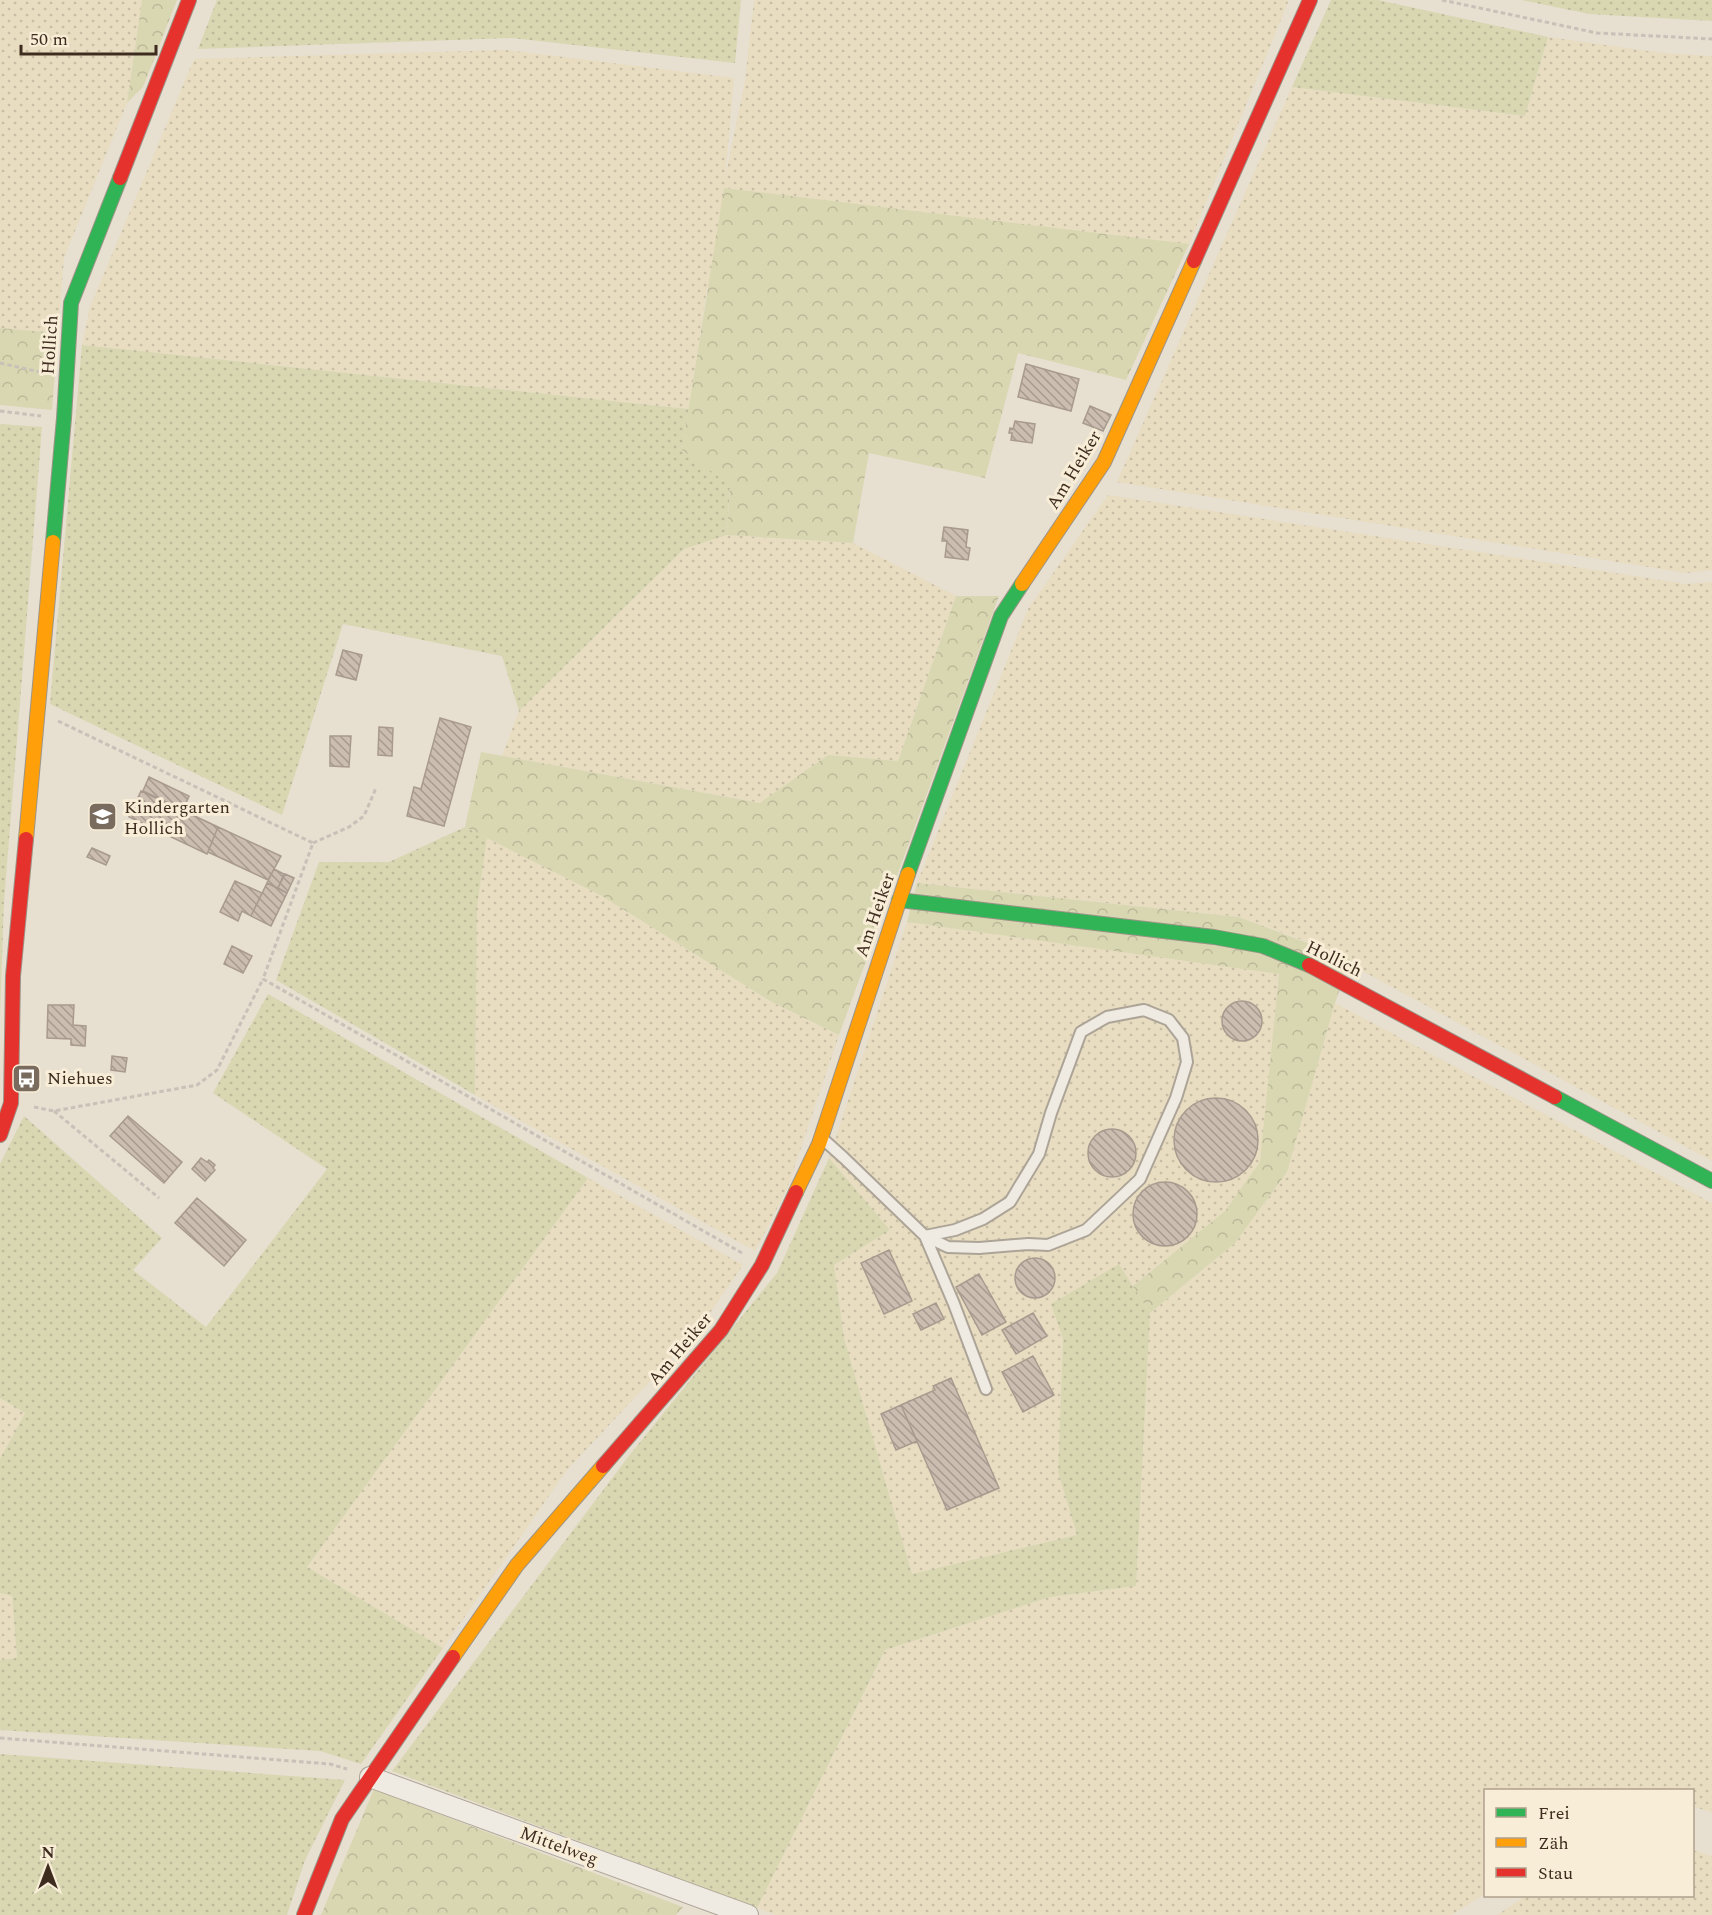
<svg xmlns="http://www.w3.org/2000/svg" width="1712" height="1915" viewBox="0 0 1712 1915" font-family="Spectral,serif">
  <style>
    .farmland { fill: url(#farmland-dots) }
    .grass { fill: url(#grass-dots) }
    .forest { fill: url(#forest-crowns) }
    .building { fill: url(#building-back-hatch); stroke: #a89a8e; stroke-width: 1.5 }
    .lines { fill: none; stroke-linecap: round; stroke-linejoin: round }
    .lane-casing { stroke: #ada498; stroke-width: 14 }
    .street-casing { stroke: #ada498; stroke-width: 22 }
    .fast-casing { stroke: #9c9488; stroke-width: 16 }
    .slow-casing { stroke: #9c9488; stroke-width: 16 }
    .jam-casing { stroke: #9c9488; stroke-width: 16 }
    .path { stroke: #c8c1b8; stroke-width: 3; stroke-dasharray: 4.5 3; stroke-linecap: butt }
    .lane { stroke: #efeae2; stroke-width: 10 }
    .street { stroke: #efeae2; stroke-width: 20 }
    .fast { stroke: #30b455; stroke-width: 14 }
    .slow { stroke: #ff9f0a; stroke-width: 14 }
    .jam { stroke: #e5322d; stroke-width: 14 }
    .labels { text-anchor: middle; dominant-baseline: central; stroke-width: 6; stroke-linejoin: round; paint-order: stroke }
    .street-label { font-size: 18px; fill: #3e2c1f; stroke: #f8edd6 }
    .poi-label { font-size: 18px; fill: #3e2c1f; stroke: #f8edd6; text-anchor: start }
  </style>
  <defs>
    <pattern id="farmland-dots" width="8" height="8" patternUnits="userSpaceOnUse" patternTransform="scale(1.5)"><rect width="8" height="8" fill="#e8ddc0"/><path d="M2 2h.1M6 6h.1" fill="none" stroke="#c8bea5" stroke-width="1.8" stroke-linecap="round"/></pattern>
    <pattern id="grass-dots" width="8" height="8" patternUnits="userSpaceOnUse" patternTransform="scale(1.5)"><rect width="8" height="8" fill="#d9d7b2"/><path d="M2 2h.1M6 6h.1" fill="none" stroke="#bbb999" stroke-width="1.8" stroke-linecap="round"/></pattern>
    <pattern id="forest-crowns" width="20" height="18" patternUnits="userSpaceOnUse" patternTransform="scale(1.5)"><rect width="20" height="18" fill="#d9d7b2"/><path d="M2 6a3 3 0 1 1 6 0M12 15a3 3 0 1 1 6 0" fill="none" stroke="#bbb999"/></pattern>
    <pattern id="building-back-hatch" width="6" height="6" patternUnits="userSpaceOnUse" patternTransform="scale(1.5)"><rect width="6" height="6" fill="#ccbdb1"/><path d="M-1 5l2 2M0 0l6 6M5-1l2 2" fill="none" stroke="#a79a8f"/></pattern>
  </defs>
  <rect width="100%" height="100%" fill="#e7dfd0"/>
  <path class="farmland" d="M0,0H142L127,103L64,258L58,333L0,328Z
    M754,0H1289L1189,244L707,288L689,409L82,345L90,307L194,59L505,50L734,78L725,179L745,81Z
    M1548,37L1662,53L1712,56V570L1686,573L1117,482L1292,87L1525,116Z
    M1108,495L1686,584L1712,582V1161L1313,944L1239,917L917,883L1028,609Z
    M727,535L853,543L956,596L898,761L828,755L761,803L502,756L519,711L684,549Z
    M487,838L602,896L770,1001L839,1035L787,1189L755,1251L475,1095L477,907Z
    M907,922L1279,973L1261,1162L1225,1211L1133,1286L1119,1265L1052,1304L1063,1339L1058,1472L1077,1535L912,1574L844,1338L834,1265L890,1230L829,1158Z
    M1335,1003L1712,1203V1813L1693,1806L1692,1790H1486L1485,1894L1451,1915H777L757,1908L885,1650L1050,1597L1136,1586L1150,1313L1235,1243L1287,1172Z
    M588,1178L743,1265L698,1330L567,1470L443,1648L307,1567Z
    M0,1398L25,1413L0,1459Z
    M0,1593L12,1596L17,1658L0,1660Z
    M1693,1850L1712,1856V1915H1497L1526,1896H1692Z"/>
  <path class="grass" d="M217,0H741L735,63L512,38L198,49Z
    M1331,0H1378L1548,37L1525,116L1292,87Z
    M1521,0H1712V21L1589,14Z
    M82,345L689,409L682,450L730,484L727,535L684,549L519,711L502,656L343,624L282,815L50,704Z
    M0,424L42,427L4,902L0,1016Z
    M465,827L487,838L477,907L475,1095L276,980L319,862H389Z
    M268,994L588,1178L307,1567L443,1648L361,1764L320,1751L0,1730V1660L17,1658L12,1596L0,1593V1459L25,1413L0,1398V1164L24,1116L162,1238L133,1270L206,1327L327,1169L213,1093Z
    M829,1158L890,1230L834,1265L844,1338L912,1574L1077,1535L1058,1472L1063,1339L1051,1304L1119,1264L1150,1313L1136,1586L1050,1597L885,1650L757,1908L392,1771L628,1457L777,1273Z
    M0,1754L345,1780L305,1860L287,1915H0Z"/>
  <path class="forest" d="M142,0H177L143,87L127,103Z
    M724,188L1189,244L1126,380L1018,353L985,478L869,453L853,543L727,535L730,485L682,450Z
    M0,328L58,333L52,410L0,405Z
    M956,596H999L839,1035L770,1001L602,896L465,827L481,752L760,803L828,755L898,761Z
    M917,883L1239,917L1350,959L1335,1003L1287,1172L1235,1243L1150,1313L1133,1286L1225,1211L1260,1162L1279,974L907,922Z
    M374,1789L683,1907L676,1915H321Z"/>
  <path class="building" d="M1026,364L1079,379L1071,411L1018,397Z
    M1090,406L1111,415L1103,431L1083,423Z
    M1015,421L1035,424L1032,443L1011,440L1012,433H1009L1010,428L1013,429Z
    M944,527L968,530L966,547L970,548L968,560L945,557L947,541H942Z
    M343,650L362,655L356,680L336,675Z
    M440,718L471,727L444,826L407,816L414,787L421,789Z
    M379,727L393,728L392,756L378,755Z
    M330,736H351L349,767L330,766Z
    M149,777L189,796L183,810L143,791Z
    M141,791L218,827L207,854L129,817Z
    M218,827L281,856L268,880L208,852Z
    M92,848L110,856L106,865L87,857Z
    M274,869L284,874L278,888L267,883Z
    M285,874L294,878L287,893L278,888Z
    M235,881L262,893L251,916L242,911L238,921L220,912Z
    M267,883L287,893L271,926L251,916Z
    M232,946L252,956L243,973L224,964Z
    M1222 1021a20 20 0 1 1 40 0a20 20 0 1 1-40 0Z
    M48,1005H74L73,1025L86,1026L85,1046L71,1045V1039L47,1038Z
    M112,1056L127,1058L125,1072L111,1070Z
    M1174 1140a42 42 0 1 1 84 0a42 42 0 1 1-84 0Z
    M128,1116L182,1162L164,1183L110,1136Z
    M1088 1153a24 24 0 1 1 48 0a24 24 0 1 1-48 0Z
    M201,1158L207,1162L209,1160L215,1165L213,1168L215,1170L205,1181L192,1169Z
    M1133 1214a32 32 0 1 1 64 0a32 32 0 1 1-64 0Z
    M197,1198L246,1240L224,1266L175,1223Z
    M889,1250L912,1301L884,1314L861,1263Z
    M1015 1278a20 20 0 1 1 40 0a20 20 0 1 1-40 0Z
    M979,1274L1006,1322L982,1335L956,1287Z
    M936,1303L944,1319L921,1330L913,1314Z
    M1033,1313L1047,1336L1016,1354L1002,1330Z
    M1033,1356L1054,1395L1023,1412L1002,1372Z
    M951,1378L999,1488L947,1510L901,1405L935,1390L933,1386Z
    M901,1405L917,1441L896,1450L881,1414Z"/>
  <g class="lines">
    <defs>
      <path id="lane" d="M824,1140L844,1158L925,1236L955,1230L983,1219L1010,1202L1039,1154L1051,1113L1081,1032L1107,1017L1144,1010L1169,1020L1183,1038L1187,1062L1176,1098L1140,1179L1086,1230L1048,1245L1028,1244L979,1248L948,1247L925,1236
        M925,1236L954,1304L986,1389"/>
      <path id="street" d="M370,1777L748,1915"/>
      <path id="fast" d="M53,542L64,418L71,303L120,178
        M908,874L1001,616L1022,584
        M899,900L1214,937L1263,946L1309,965
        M1555,1097L1712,1181"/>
      <path id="slow" d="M1022,584L1104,462L1194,261
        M26,839L53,542
        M796,1192L819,1144L908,874
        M453,1657L517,1565L603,1466"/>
      <path id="jam" d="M120,178L189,0
        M1194,261L1310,0
        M1309,965L1555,1097
        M0,1135L11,1103L13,976L26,839
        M603,1466L721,1330L762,1265L796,1192
        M304,1915L342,1819L453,1657"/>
    </defs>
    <use href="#lane" class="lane-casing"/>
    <use href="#street" class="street-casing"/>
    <use href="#fast" class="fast-casing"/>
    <use href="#slow" class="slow-casing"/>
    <use href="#jam" class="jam-casing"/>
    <path class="path" d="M1442,0L1597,33L1712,39
      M0,363L44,373
      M0,411L41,416
      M58,721L313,843L263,979L742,1253
      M313,843L349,827L364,816L376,788
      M34,1107L54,1111L197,1085L217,1070L263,979
      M54,1111L159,1198
      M0,1738L330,1764L347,1769"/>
    <use href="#lane" class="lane"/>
    <use href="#street" class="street"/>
    <use href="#fast" class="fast"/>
    <use href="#slow" class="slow"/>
    <use href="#jam" class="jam"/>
  </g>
  <defs>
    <symbol id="school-square" viewBox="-11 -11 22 22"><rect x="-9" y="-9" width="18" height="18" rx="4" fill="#796b5d" stroke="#f8edd6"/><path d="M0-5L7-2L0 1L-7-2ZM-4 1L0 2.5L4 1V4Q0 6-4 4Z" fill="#fff"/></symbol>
    <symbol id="bus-square" viewBox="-11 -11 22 22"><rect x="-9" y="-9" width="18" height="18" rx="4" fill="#796b5d" stroke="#f8edd6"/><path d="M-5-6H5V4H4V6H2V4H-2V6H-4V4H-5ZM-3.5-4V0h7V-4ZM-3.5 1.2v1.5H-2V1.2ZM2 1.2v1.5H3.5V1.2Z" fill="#fff"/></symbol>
  </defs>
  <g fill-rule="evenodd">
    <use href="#school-square" x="86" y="800" width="33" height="33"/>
    <use href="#bus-square" x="10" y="1062" width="33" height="33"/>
  </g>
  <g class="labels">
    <g class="street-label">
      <text transform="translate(50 345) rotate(-86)">Hollich</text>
      <text transform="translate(1074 470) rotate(-59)">Am Heiker</text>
      <text transform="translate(875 915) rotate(-71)">Am Heiker</text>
      <text transform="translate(1334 959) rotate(26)">Hollich</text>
      <text transform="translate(680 1349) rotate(-50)">Am Heiker</text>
      <text transform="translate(559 1846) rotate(20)">Mittelweg</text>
    </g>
    <g class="poi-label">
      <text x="124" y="807">Kindergarten<tspan x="124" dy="21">Hollich</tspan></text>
      <text x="47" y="1078">Niehues</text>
    </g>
  </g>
  <rect x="1484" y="1789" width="210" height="108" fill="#f8edd6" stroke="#aea08d" stroke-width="1.5"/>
  <rect x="1496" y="1808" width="30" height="9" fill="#30b455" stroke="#aea08d" stroke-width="1.5"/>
  <text x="1538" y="1819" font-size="18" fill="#3e2c1f">Frei</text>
  <rect x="1496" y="1838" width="30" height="9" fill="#ff9f0a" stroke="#aea08d" stroke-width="1.5"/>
  <text x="1538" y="1849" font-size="18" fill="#3e2c1f">Zäh</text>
  <rect x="1496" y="1868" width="30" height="9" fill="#e5322d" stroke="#aea08d" stroke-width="1.5"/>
  <text x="1538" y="1879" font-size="18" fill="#3e2c1f">Stau</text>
  <g transform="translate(48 1867)" stroke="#f8edd6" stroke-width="4.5" paint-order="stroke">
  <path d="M0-4.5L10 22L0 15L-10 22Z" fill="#3e2c1f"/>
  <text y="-9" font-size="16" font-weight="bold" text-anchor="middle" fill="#3e2c1f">N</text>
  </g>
  <path d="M21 45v9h135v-9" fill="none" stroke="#3e2c1f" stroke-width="3"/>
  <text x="30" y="45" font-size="18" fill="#3e2c1f" stroke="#f8edd6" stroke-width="4.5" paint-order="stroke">50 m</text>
</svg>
